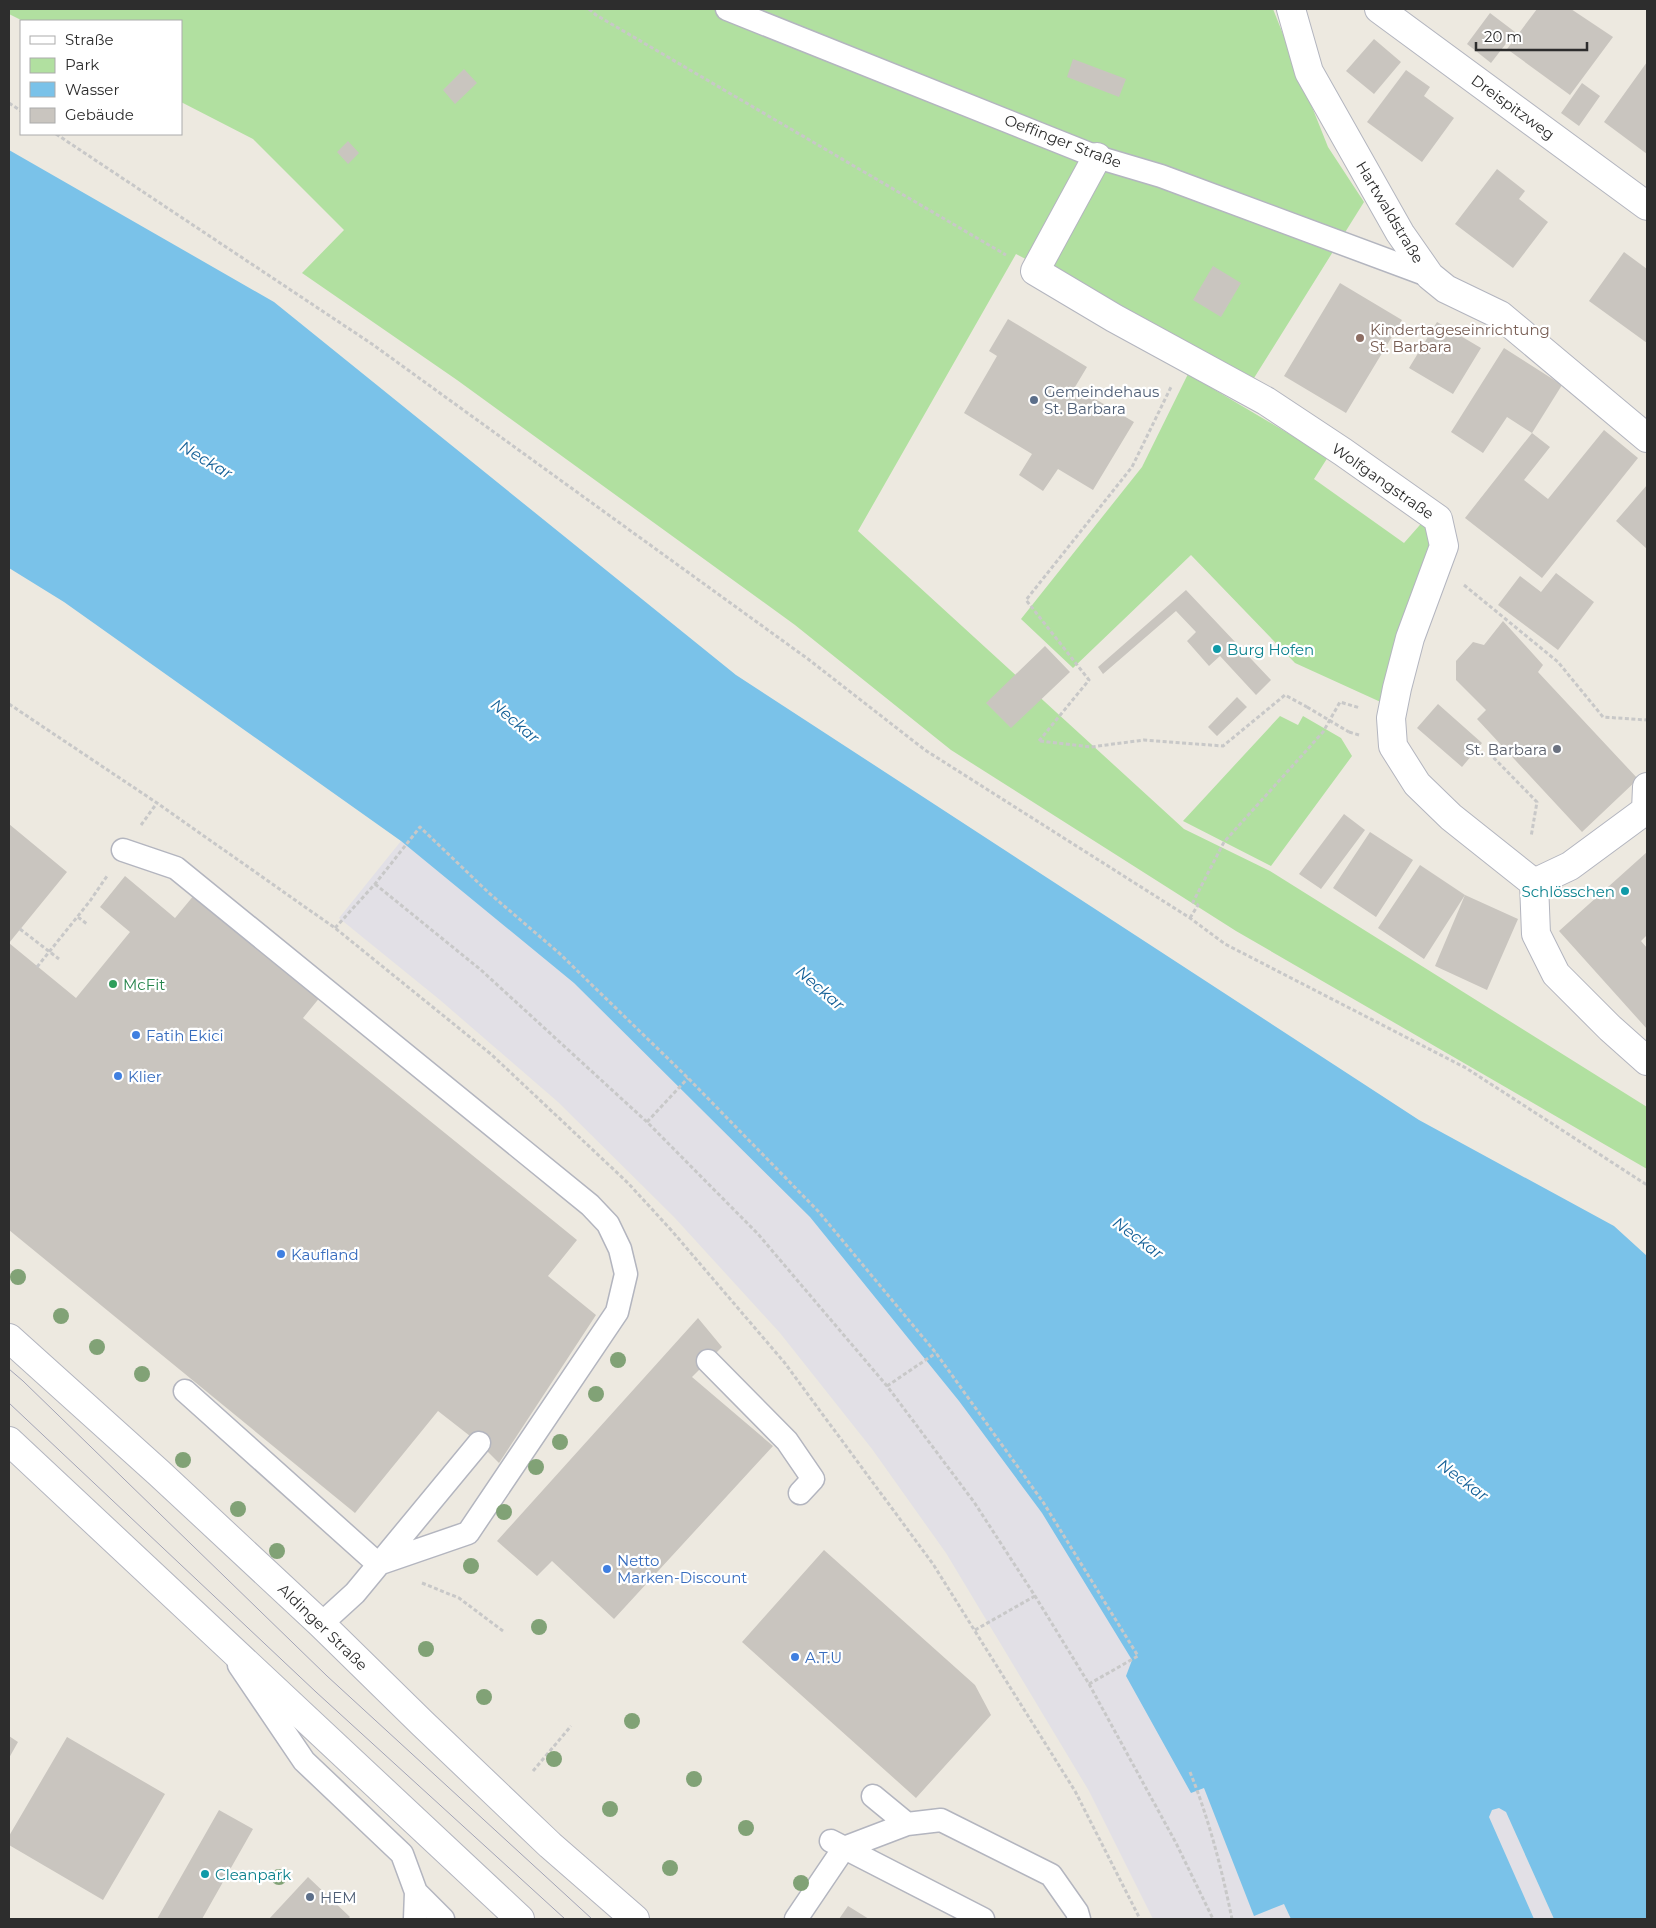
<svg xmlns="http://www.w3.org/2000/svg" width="1656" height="1928" viewBox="0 0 1656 1928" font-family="Montserrat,sans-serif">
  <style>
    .industrial { fill: #e2e0e6 }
    .green { fill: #b1e0a0 }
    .water { fill: #7ac2e9 }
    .building { fill: #c9c5bf }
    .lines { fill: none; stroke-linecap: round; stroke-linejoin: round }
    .service-casing { stroke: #b3b5bf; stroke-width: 25 }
    .minor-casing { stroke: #b3b5bf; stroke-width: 30 }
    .secondary-casing { stroke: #b3b5bf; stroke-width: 30 }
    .path { stroke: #c8c8c8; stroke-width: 3; stroke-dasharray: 4 2.5; stroke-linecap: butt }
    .service { stroke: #fff; stroke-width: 22 }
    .minor { stroke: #fff; stroke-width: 28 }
    .secondary { stroke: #fff; stroke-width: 28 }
    .tram { stroke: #a3a4b6; stroke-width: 1 }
    .path-bridge { stroke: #c8c8c8; stroke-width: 3; stroke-dasharray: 4 2.5; stroke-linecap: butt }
    .tree { fill: #81a276 }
    .education-dot { fill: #8d6e63; stroke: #fff; stroke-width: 2 }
    .service-dot { fill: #5c6f8a; stroke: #fff; stroke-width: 2 }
    .culture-dot { fill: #0f9aa8; stroke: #fff; stroke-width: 2 }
    .worship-dot { fill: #6b7280; stroke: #fff; stroke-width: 2 }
    .leisure-dot { fill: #2e9e5b; stroke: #fff; stroke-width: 2 }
    .shop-dot { fill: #3f7fe0; stroke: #fff; stroke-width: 2 }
    .labels { text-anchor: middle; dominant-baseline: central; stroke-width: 4.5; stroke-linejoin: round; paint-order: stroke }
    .street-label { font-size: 15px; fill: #2d2d2d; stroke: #fff }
    .education-label { font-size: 15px; fill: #785e54; stroke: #fff; text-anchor: start }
    .service-label { font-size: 15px; fill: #4e5e75; stroke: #fff; text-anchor: start }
    .culture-label { font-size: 15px; fill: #0d838f; stroke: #fff; text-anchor: start }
    .worship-label { font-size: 15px; fill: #5b616d; stroke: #fff; text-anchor: end }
    .leisure-label { font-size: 15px; fill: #27864d; stroke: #fff; text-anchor: start }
    .shop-label { font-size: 15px; fill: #366cbe; stroke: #fff; text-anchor: start }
    .water-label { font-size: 16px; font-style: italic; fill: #156198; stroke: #fff }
  </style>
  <rect width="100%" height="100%" fill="#ede9e0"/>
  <path class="industrial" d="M433,795L925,1079L1506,1812L1554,1919H1153L1089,1791L946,1553L872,1449L780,1333L674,1217L558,1102L440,1000L339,918L401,841Z"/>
  <path class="green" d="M9,9H1273L1328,147L1364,202L1254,378L1016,254L858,531L1184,829L1270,871L1647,1107V1169L1236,931L951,750L795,625L457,380L302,273L344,230L253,139L181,102V21H23L9,14Z
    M1188,374L1328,457L1314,479L1404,543L1426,518L1434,545L1385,704L1295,663L1191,555L1073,668L1021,619L1142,467Z
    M1280,716L1298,725L1303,716L1341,738L1352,756L1271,866L1183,821Z"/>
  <path class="water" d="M9,150L274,302L736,675L1419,1120L1614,1226L1647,1256V1919H1554L1506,1812L1499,1808L1492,1810L1489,1817L1534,1919H1291L1284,1904L1254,1916L1204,1788L1191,1793L1126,1676L1132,1660L1042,1513L959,1401L810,1217L574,983L401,841L64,602L9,568Z"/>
  <path class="building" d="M1537,9H1571L1613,37L1570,95L1507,49Z
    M1490,13L1515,32L1491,63L1467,44Z
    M1374,39L1401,62L1374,94L1346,71Z
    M1073,59L1126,79L1119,97L1067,77Z
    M1647,62V154L1604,122Z
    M464,69L477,83L455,104L443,90Z
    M1406,70L1430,87L1424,96L1454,118L1422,162L1367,122Z
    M1582,83L1600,96L1579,126L1561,113Z
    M348,141L359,153L348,164L337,152Z
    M1497,169L1525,191L1519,199L1548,222L1513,268L1455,224Z
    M1624,252L1647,269V343L1589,301Z
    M1213,266L1241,283L1221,317L1193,300Z
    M1340,283L1402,320L1346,413L1284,376Z
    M1008,319L1087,367L1075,387L1134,422L1093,490L1058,469L1043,491L1019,475L1032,454L964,413L997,356L989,351Z
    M1437,322L1481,348L1453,394L1409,368Z
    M1504,348L1562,385L1532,433L1507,417L1483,453L1451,432Z
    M1604,430L1638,458L1542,578L1465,518L1532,433L1550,447L1524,480L1548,499Z
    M1647,485V549L1616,521Z
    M1556,573L1594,602L1558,650L1498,605L1520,576L1541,592Z
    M1186,590L1271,680L1256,695L1220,656L1209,666L1187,641L1196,632L1176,611L1103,674L1098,667Z
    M1503,621L1543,665L1538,672L1638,779L1582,832L1477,719L1486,710L1456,680V661L1473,642L1484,645Z
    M1045,646L1070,672L1011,728L986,703Z
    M1237,697L1247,707L1217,736L1208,727Z
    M1438,704L1482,743L1462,767L1417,728Z
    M1344,814L1365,830L1321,889L1299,874Z
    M9,824L67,872L9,943Z
    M1370,832L1413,860L1376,917L1333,888Z
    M1647,852V935L1641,941L1647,948V1029L1559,931Z
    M1420,865L1465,895L1518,919L1487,990L1435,966L1465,895L1424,959L1378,928Z
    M125,876L175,918L195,894L321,996L303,1018L577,1240L548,1276L596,1315L499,1463L479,1443L438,1411L355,1513L9,1230V943L76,998L130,932L100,907Z
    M698,1318L722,1347L692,1377L773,1446L614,1619L552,1561L537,1576L497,1541Z
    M824,1550L975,1685L991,1715L916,1798L742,1642Z
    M9,1736L18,1742L9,1758Z
    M67,1737L165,1794L103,1900L9,1845V1836Z
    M219,1810L253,1829L202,1919H157Z
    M308,1877L350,1917L348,1919H269Z
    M848,1906L869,1919H839Z"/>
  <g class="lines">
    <defs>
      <path id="service" d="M727,9L1097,157L1161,176L1430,276
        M123,850L176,868L590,1205L608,1224L620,1249L626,1274L617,1312L468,1533L378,1564L185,1391
        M708,1361L787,1441L813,1479L800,1493
        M321,1624L355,1593L479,1443
        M239,1665L304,1761L402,1854L416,1892L415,1919
        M873,1796L907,1824L941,1820L1051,1875L1077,1912L1079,1919
        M831,1841L983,1919
        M416,1892L443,1919
        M796,1919L844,1848L907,1824"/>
      <path id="minor" d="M1291,9L1309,72L1400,233L1430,276L1446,289L1500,315L1647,438
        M1379,9L1647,206
        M1097,157L1035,271L1114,318L1266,401L1343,452L1438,519L1444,546L1410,638L1397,688L1391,718L1393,746L1417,784L1451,817L1534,883
        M1534,883L1536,934L1556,974L1610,1028L1647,1061
        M1534,883L1570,866L1646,810L1647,787"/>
      <path id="secondary" d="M9,1338L159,1473L321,1624L422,1723L550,1845L635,1919
        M9,1441L520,1919"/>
    </defs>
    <use href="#service" class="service-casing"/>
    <use href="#minor" class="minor-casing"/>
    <use href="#secondary" class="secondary-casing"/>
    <path class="path" d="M589,9L596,15L1006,255
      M9,103L21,111
      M56,134L372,344L808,659L925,750L1190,918L1225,944L1466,1068L1647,1185
      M1464,585L1558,662L1603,717L1647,720
      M9,704L157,803L335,928L492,1055L628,1183L672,1231L784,1362L933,1564L1075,1791L1140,1919
      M1349,732L1359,735
      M1039,741L1089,680L1026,600L1132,467L1171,387
      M1040,741L1091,747L1144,740L1223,746L1285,695L1307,707
      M1489,753L1537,802L1531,837
      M141,825L157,803
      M375,884L481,970L647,1122L758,1234L887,1386L974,1502L1035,1596L1089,1684L1176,1843L1213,1919
      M78,917L87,924
      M1190,918L1198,905L1193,902L1224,842L1323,732L1340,702L1360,708
      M335,928L375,884L420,827L489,893L559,953L688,1078L818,1211L936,1353L1043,1502L1138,1656L1089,1684
      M20,929L59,959
      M37,967L90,901L107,876
      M647,1122L688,1078
      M887,1386L936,1353
      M422,1583L459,1598L503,1631
      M975,1630L1035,1596
      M533,1771L571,1726
      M1190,1772C1209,1819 1222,1870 1232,1919"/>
    <use href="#service" class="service"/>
    <use href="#minor" class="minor"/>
    <use href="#secondary" class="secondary"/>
    <path class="tram" d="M9,1369L23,1381L327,1676L592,1919
      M9,1403L316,1692L565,1919"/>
    <path class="path-bridge" d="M1307,707L1349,732"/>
  </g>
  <g class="tree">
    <circle cx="18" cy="1277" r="8"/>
    <circle cx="61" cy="1316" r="8"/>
    <circle cx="97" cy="1347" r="8"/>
    <circle cx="618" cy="1360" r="8"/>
    <circle cx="142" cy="1374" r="8"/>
    <circle cx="596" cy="1394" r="8"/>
    <circle cx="560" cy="1442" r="8"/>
    <circle cx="183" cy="1460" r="8"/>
    <circle cx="536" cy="1467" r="8"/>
    <circle cx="238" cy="1509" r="8"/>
    <circle cx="504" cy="1512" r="8"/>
    <circle cx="277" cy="1551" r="8"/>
    <circle cx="471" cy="1566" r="8"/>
    <circle cx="539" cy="1627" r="8"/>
    <circle cx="426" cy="1649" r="8"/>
    <circle cx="484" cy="1697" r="8"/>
    <circle cx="632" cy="1721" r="8"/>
    <circle cx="554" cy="1759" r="8"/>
    <circle cx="694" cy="1779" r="8"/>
    <circle cx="610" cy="1809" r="8"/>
    <circle cx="746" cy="1828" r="8"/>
    <circle cx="670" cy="1868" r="8"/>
    <circle cx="279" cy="1877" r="8"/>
    <circle cx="801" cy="1883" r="8"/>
  </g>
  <circle class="education-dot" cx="1360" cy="338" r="5"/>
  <g class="service-dot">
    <circle cx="1034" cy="400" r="5"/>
    <circle cx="310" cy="1897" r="5"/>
  </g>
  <g class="culture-dot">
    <circle cx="1217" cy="649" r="5"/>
    <circle cx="1625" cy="891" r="5"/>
    <circle cx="205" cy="1874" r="5"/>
  </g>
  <circle class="worship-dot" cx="1557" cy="749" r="5"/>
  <circle class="leisure-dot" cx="113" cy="984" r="5"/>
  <g class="shop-dot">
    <circle cx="136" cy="1035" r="5"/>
    <circle cx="118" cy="1076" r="5"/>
    <circle cx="281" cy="1254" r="5"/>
    <circle cx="607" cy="1569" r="5"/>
    <circle cx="795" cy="1657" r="5"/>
  </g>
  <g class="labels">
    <g class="street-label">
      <text transform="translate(1513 107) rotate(36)">Dreispitzweg</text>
      <text transform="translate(1063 141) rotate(21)">Oeffinger Straße</text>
      <text transform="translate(1390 212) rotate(59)">Hartwaldstraße</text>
      <text transform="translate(1383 481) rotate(35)">Wolfgangstraße</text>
      <text transform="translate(323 1627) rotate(44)">Aldinger Straße</text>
    </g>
    <g class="education-label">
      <text x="1370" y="329">Kindertageseinrichtung<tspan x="1370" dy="17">St. Barbara</tspan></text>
    </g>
    <g class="service-label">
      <text x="1044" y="391">Gemeindehaus<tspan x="1044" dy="17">St. Barbara</tspan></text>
      <text x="320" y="1897">HEM</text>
    </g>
    <g class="culture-label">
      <text x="1227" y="649">Burg Hofen</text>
      <text x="1615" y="891" text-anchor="end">Schlösschen</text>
      <text x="215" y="1874">Cleanpark</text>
    </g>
    <g class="worship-label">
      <text x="1547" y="749">St. Barbara</text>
    </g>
    <g class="leisure-label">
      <text x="123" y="984">McFit</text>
    </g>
    <g class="shop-label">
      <text x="146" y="1035">Fatih Ekici</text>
      <text x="128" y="1076">Klier</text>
      <text x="291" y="1254">Kaufland</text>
      <text x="617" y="1560">Netto<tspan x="617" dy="17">Marken-Discount</tspan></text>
      <text x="805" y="1657">A.T.U</text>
    </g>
    <g class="water-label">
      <text transform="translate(206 460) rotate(31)">Neckar</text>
      <text transform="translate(515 721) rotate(41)">Neckar</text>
      <text transform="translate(820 988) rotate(41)">Neckar</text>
      <text transform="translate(1138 1238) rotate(37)">Neckar</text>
      <text transform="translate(1463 1480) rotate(37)">Neckar</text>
    </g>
  </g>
  <rect width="1656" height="1928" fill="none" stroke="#2d2d2d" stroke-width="20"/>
  <rect x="20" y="20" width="162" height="115" fill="#ffffff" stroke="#ababab"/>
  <rect x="30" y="36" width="25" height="8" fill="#ffffff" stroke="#ababab"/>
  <text x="65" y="45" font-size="15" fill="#2d2d2d">Straße</text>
  <rect x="30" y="58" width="25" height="15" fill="#b1e0a0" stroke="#ababab"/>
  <text x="65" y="70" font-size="15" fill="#2d2d2d">Park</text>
  <rect x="30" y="82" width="25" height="15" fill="#7ac2e9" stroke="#ababab"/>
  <text x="65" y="95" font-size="15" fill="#2d2d2d">Wasser</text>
  <rect x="30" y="108" width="25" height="15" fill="#c9c5bf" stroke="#ababab"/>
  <text x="65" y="120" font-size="15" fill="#2d2d2d">Gebäude</text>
  <path d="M1476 42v8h111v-8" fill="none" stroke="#2d2d2d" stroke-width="2.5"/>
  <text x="1484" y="42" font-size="15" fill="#2d2d2d" stroke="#ffffff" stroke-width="4" paint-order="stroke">20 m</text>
</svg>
